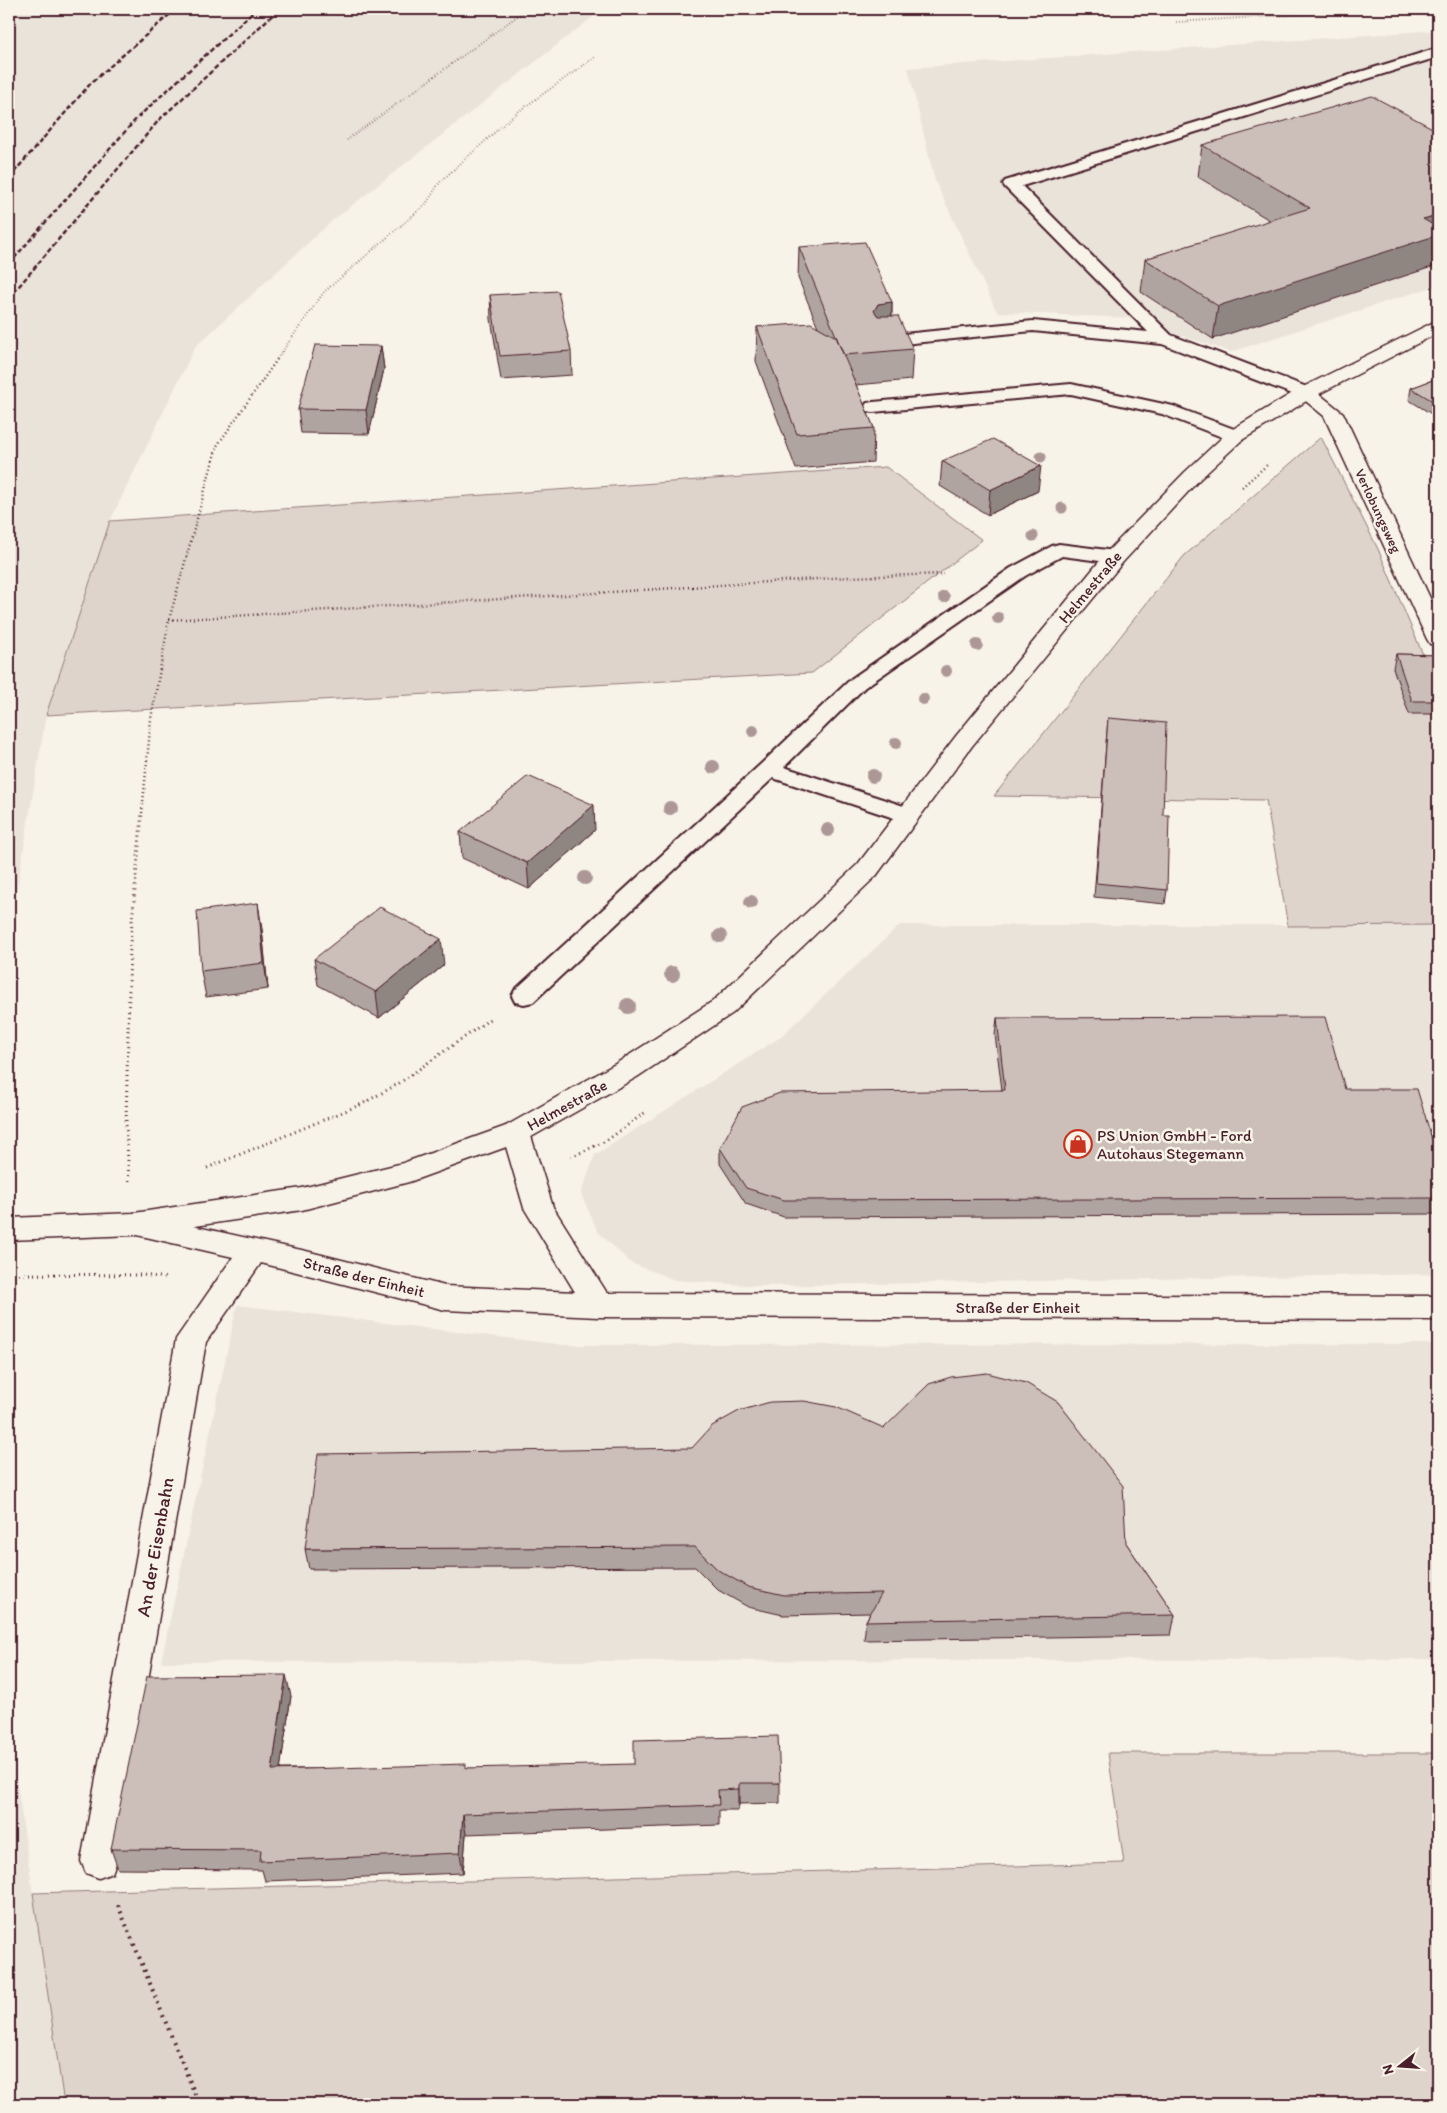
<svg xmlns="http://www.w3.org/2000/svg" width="1447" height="2113" viewBox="0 0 1447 2113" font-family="Itim,sans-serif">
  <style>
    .built { fill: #eae3da }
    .green { fill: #ded4cc; stroke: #947a7c }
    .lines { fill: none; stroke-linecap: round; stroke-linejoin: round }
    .lane-casing { stroke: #4a1f2b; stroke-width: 4 }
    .street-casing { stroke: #4a1f2b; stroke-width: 3 }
    .primary-casing { stroke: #4a1f2b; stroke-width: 3 }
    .path-far3 { stroke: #4a1f2b; stroke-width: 2; stroke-dasharray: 0.5 2.5; stroke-linecap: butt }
    .path-far2 { stroke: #4a1f2b; stroke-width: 2.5; stroke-dasharray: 1 3; stroke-linecap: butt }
    .path-far1 { stroke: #4a1f2b; stroke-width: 3; stroke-dasharray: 1 4; stroke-linecap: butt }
    .path { stroke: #4a1f2b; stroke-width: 4; stroke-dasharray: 2 5; stroke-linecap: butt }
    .lane { fill: #f7f3e8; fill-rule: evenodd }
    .street { fill: #f7f3e8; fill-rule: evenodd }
    .primary { fill: #f7f3e8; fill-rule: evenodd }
    .rail { stroke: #4a1f2b; stroke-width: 2.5; stroke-dasharray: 5 2.5; stroke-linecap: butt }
    .tree { fill: #ac9796 }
    .wall { fill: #afa49f; stroke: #4a1f2b }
    .shaded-wall { fill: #8f8682; stroke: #4a1f2b }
    .building { fill: #ccbfb9; stroke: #4a1f2b }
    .labels { text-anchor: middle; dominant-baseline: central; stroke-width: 5; stroke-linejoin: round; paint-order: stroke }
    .far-street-label { font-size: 14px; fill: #4a1f2b; stroke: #f7f3e8 }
    .street-label { font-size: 16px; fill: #4a1f2b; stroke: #f7f3e8 }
    .poi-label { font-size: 16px; fill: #4a1f2b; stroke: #f7f3e8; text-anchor: start }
    .near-street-label { font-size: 19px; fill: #4a1f2b; stroke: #f7f3e8 }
  </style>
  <rect width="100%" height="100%" fill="#f7f3e8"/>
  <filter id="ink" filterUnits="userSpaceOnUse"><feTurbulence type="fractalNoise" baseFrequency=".02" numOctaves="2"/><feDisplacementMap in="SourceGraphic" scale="10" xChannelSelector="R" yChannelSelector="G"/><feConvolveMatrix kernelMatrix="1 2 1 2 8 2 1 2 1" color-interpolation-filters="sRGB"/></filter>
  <g filter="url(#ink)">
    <path class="built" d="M9,9H603L332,221L195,347L110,521L46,715L9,937Z
      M1438,30V285L1231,352L1127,318L997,312L935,181L908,68Z
      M900,925H1438V1274L759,1286L675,1280L631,1263L598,1232L581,1194L595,1155L779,1038Z
      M237,1305L564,1345L1438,1344V1659L161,1662Z
      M9,1729L33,1893L64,2104H9Z"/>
    <path class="green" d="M1321,437L1378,549L1438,690V925L1288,926L1266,800L994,796L1184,556Z
      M886,467L982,540L812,673L46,715L110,521Z
      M1108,1753H1438V2104H64L33,1893L1124,1863Z"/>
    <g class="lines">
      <defs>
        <path id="lane" d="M1438,48V57L1022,186L1171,335L1312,389L1315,393L1312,397L1306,398L1300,397L1162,344L1033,331L883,346L877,345L874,341L877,337L883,336L1033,321L1148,332L1005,187L1003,184L1005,181Z
          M1071,384L1173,406L1242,432L1244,436L1242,440L1235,442L1162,414L1071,394L873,412L867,411L864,407L867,403L873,402Z
          M1059,544L1115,551L1122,553L1125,557L1122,561L1115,563L1062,556L1025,576L865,687L784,767L916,810L919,815L916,820L908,822L900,820L773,778L533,1002L524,1004L515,1002L512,996L515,990L761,764L851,679L1011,568L1052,546Z"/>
        <path id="street" d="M1306,387L1313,389L1343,413L1438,615V646L1430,644L1427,639L1324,416L1296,393L1299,389Z
          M516,1123L526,1126L530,1133L553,1207L607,1293L1438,1296V1320L598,1317L445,1310L261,1263L206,1342L117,1861L112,1873L99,1878L86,1873L81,1861L176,1339L233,1257L124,1232L119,1224L124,1216L134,1213L306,1251L445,1286L575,1292L524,1208L502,1133L506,1126Z"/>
        <path id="primary" d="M1438,320V333L1313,397L1242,440L1199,480L1123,562L972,746L876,876L733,1013L637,1077L526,1140L409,1182L302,1210L134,1235L9,1240V1218L134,1213L302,1188L403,1163L506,1126L617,1063L713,1001L858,864L956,736L1107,552L1185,472L1228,432L1299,389Z"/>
      </defs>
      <use href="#lane" class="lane-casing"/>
      <use href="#street" class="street-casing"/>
      <use href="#primary" class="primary-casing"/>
      <path class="path-far3" d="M1176,22L1387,9
        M347,140L527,9
        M277,359L324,292L426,204L440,182L515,114L595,57"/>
      <path class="path-far2" d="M1242,487L1267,465
        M169,620L848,577L944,574
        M142,813L151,719L169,620L217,446L278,358"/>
      <path class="path-far1" d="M571,1157L606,1141L647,1111
        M207,1168L362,1104L398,1084L490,1019
        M129,1181L126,1123L130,944L142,812
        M19,1274L142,1275L168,1278"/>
      <path class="path" d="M118,1905L199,2104"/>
      <use href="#lane" class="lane"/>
      <use href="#street" class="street"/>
      <use href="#primary" class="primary"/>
      <path class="rail" d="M9,178L91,83L176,9
        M9,264L137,118L256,9
        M9,298L159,120L279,9"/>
    </g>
    <g class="tree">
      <circle cx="1041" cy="457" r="5.5"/>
      <circle cx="1062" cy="508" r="5.5"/>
      <circle cx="1033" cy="536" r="5.5"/>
      <circle cx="944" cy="597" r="6"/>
      <circle cx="998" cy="618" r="6"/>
      <circle cx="977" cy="645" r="6"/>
      <circle cx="946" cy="671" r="6"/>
      <circle cx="923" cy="699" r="6"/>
      <circle cx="753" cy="731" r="6"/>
      <circle cx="896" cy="743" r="6"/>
      <circle cx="713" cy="767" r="7"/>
      <circle cx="873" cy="776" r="7"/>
      <circle cx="670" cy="808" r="7"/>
      <circle cx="828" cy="830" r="7"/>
      <circle cx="585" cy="878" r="7"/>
      <circle cx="751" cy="902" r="7"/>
      <circle cx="720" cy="936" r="7"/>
      <circle cx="672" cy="974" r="8"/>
      <circle cx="628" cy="1006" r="8"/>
    </g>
    <path class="wall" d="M1438,131L1213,339L1141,292L1145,259L1271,221L1198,177L1202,145Z
      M799,247L892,302V316L913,349L911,380L856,385L874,428L873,462L796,469L756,361L757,327H818L798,278Z
      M490,295L571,351L572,375L501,380L491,319Z
      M381,346L384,369L369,434L301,433L298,409Z
      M1438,378V418L1409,400L1411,388Z
      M942,461L1038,491L988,515L940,486Z
      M1396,654L1438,655V714H1409L1393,668Z
      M1108,718L1163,815L1167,890L1165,904L1094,897L1107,731Z
      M595,830L529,889L462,858L460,832Z
      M262,929L268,989L206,997L201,971Z
      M314,959L444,965L379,1018L318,985Z
      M997,1018L1345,1089L1438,1159V1214L784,1217L746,1204L720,1164V1148L1002,1090L995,1035Z
      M1126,1543L1175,1615L1171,1635L864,1640L866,1621L870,1613L783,1615L748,1607L718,1590L695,1567L309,1569L305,1549Z
      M291,1696L280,1769L466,1768L780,1783V1803L739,1804L738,1810H719V1825L466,1834L463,1873L265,1881L262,1870L118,1869L111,1849Z"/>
    <path class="shaded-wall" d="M1438,215V265L1213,339L1218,306L1423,219Z
      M892,302L891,333L874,311L878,304Z
      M381,346L384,369L369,434L366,410Z
      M1041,466L1038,491L988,515L990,490Z
      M594,805L595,830L529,889L527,863Z
      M258,903L262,929L268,989L264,963Z
      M441,939L444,965L379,1018L376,992Z
      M286,1675L291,1696L277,1790L272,1770Z
      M739,1783V1804L738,1810V1789Z
      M463,1814L466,1834L463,1873L460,1853Z"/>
    <path class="building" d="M1372,96L1438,131V215L1423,219L1438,228V235L1218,306L1145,259L1310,208L1202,145Z
      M865,242L892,302L878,304L874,311L878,316H898L913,349L844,355L799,247Z
      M558,291L571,351L500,356L490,295Z
      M811,323L836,337L874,428L797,434L757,327Z
      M315,345L381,346L366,410L298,409Z
      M1438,378V404L1411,388Z
      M993,439L1041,466L990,490L942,461Z
      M1396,654L1438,655V701H1412Z
      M1108,718L1166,723L1163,815H1169L1167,890L1096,883Z
      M528,776L594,805L527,863L460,832Z
      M258,903L264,963L201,971L197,911Z
      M380,907L441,939L376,992L314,959Z
      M1325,1017L1345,1089H1417L1438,1159V1198L784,1200L746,1188L720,1148L742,1107L780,1093L1005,1090L997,1018Z
      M987,1373L1026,1383L1058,1402L1123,1486L1126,1543L1175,1615L866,1621L882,1593L784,1595L748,1587L718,1570L695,1547L305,1549L318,1454L692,1448L712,1426L739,1411L770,1402L804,1401L836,1407L884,1428L929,1384L951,1377Z
      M286,1675L272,1770L466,1764V1768L634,1764V1740L778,1736L780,1783H739L738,1789L718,1790L719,1805L463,1814L460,1853L260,1861L261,1850L111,1849L147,1676Z"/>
  </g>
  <defs>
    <symbol id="shop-ring" viewBox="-11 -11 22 22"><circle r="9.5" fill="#f7f3e8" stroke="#c8321e" stroke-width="1.5"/><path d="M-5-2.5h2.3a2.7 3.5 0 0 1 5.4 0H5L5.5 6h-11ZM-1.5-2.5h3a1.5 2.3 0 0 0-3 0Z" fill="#c8321e"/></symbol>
  </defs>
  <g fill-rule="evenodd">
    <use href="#shop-ring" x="1062" y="1128" width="32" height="32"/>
  </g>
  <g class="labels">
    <g class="far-street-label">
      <text transform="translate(1378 511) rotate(65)">Verlobungsweg</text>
    </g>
    <g class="street-label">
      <text transform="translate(1090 587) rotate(-50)">Helmestraße</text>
      <text transform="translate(567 1105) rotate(-29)">Helmestraße</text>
      <text transform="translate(364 1277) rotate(14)">Straße der Einheit</text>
      <text x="1018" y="1307">Straße der Einheit</text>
    </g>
    <g class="poi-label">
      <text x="1097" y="1135">PS Union GmbH - Ford<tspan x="1097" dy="18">Autohaus Stegemann</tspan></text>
    </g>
    <g class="near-street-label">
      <text transform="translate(155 1547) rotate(-80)">An der Eisenbahn</text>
    </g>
  </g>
  <rect width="1447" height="2113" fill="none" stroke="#f7f3e8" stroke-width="30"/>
  <rect x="15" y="15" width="1417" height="2083" fill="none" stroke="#4a1f2b" stroke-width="2" filter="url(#ink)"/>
  <g transform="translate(1400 2066) rotate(253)" stroke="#f7f3e8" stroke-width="4" paint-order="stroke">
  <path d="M0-4L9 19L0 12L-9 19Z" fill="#4a1f2b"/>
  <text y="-8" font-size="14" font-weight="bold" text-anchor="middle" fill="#4a1f2b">N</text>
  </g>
</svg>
